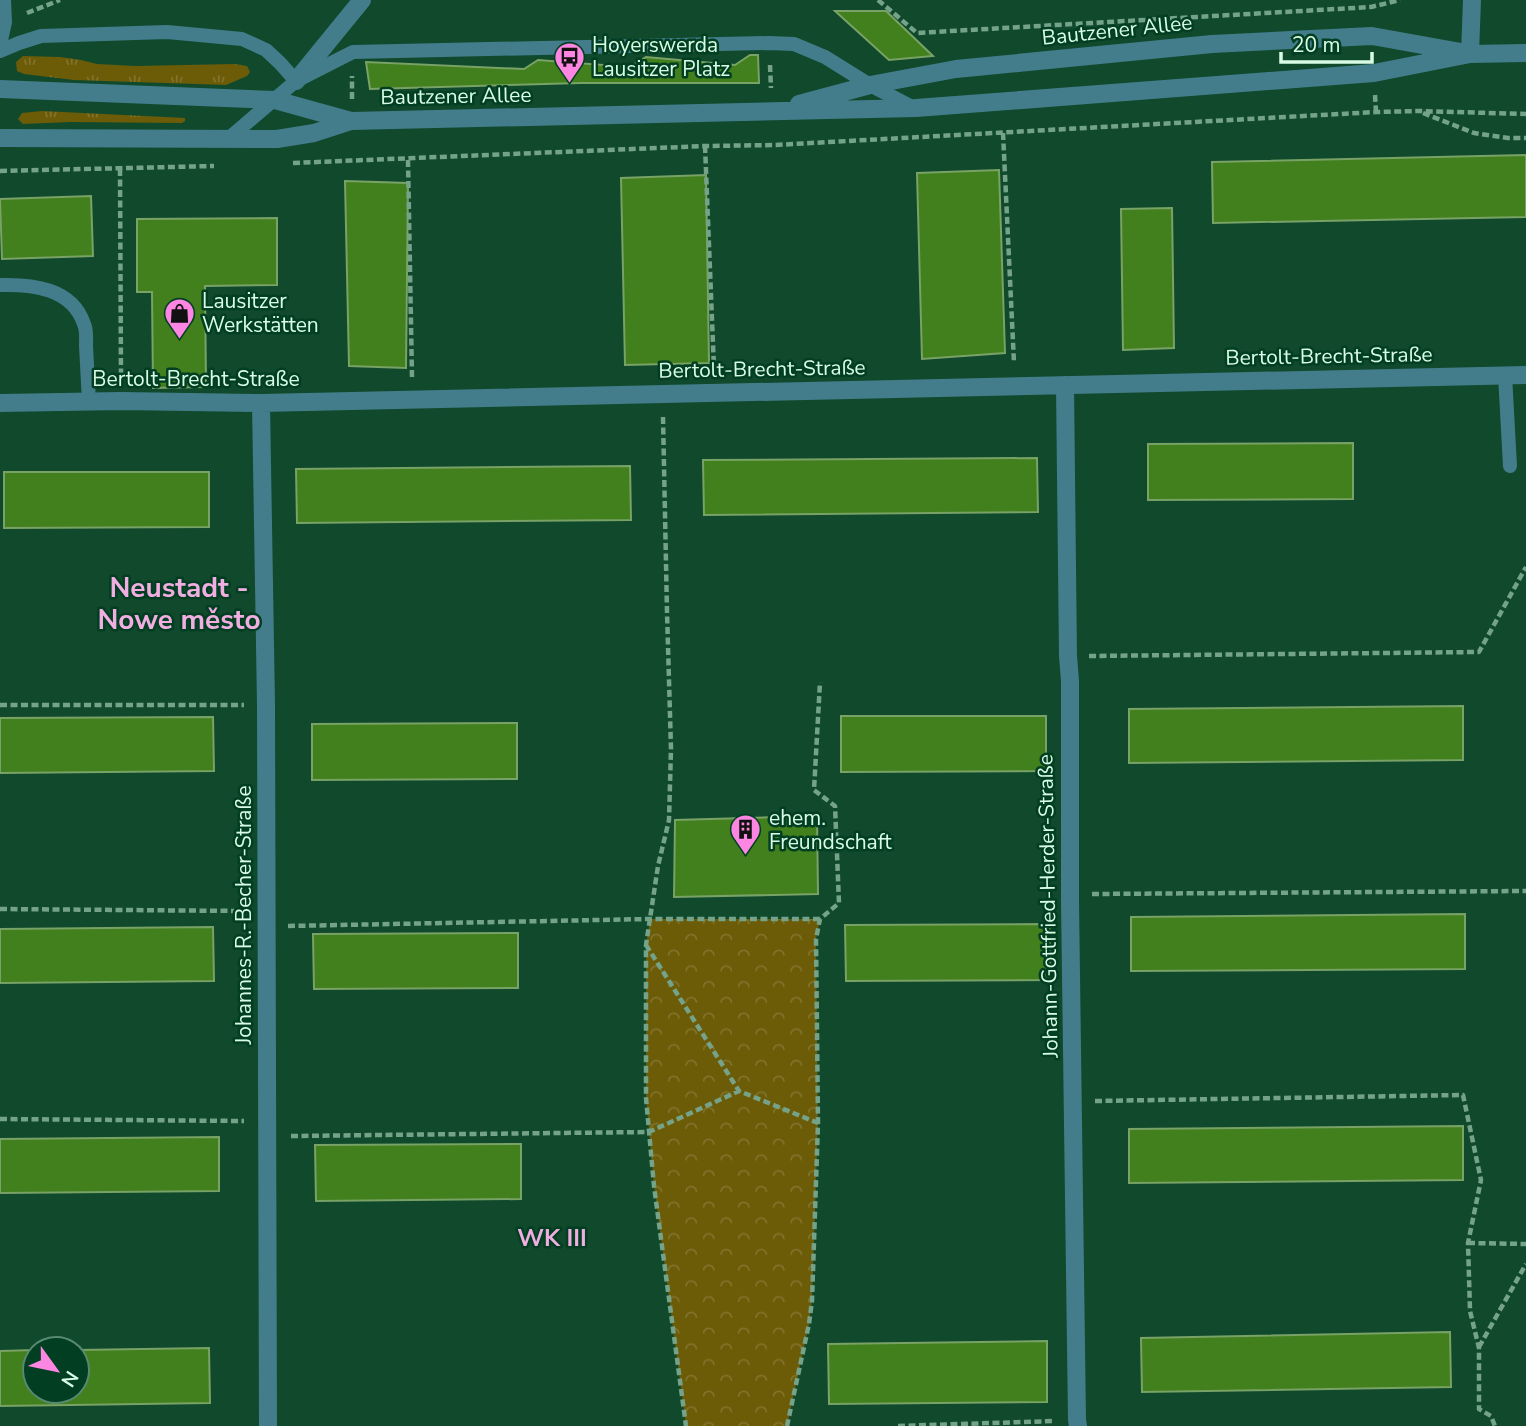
<svg xmlns="http://www.w3.org/2000/svg" width="1526" height="1426" viewBox="0 0 1526 1426" font-family="'Nunito Sans',sans-serif">
  <style>
    .grass { fill: url(#grass-tufts) }
    .park { fill: url(#park-crowns) }
    .building { fill: #427f1d; stroke: #78a266; stroke-width: 2 }
    .lines { fill: none; stroke-linecap: round; stroke-linejoin: round }
    .path { stroke: #75a389; stroke-width: 4.5; stroke-dasharray: 7 3.5; stroke-linecap: butt }
    .service { stroke: #437d8b; stroke-width: 14 }
    .minor { stroke: #437d8b; stroke-width: 18 }
    .tertiary { stroke: #437d8b; stroke-width: 18 }
    .labels { text-anchor: middle; dominant-baseline: central; stroke-width: 5; stroke-linejoin: round; paint-order: stroke }
    .street-label { font-size: 21px; fill: #d9fce5; stroke: #013e22 }
    .poi-label { font-size: 21px; fill: #d9fce5; stroke: #013e22; text-anchor: start }
    .quarter-label { font-size: 24px; font-weight: bold; fill: #f1aee0; stroke: #013e22 }
    .district-label { font-size: 28px; font-weight: bold; fill: #f1aee0; stroke: #013e22 }
  </style>
  <defs>
    <pattern id="grass-tufts" width="24" height="20" patternUnits="userSpaceOnUse" patternTransform="scale(1.75)"><rect width="24" height="20" fill="#6c5b07"/><path d="M3 7l-1-3M5 7V3M7 7l1-3M15 17l-1-3M17 17v-4M19 17l1-3" fill="none" stroke="#80732b"/></pattern>
    <pattern id="park-crowns" width="20" height="18" patternUnits="userSpaceOnUse" patternTransform="scale(1.75)"><rect width="20" height="18" fill="#6c5b07"/><path d="M2 6a3 3 0 1 1 6 0M12 15a3 3 0 1 1 6 0" fill="none" stroke="#80732b"/></pattern>
  </defs>
  <rect width="100%" height="100%" fill="#10492c"/>
  <path class="grass" d="M23,56L60,57L81,60L97,64L135,66L235,64L247,66L250,72L247,76L226,85L74,80L24,74L17,71L16,62Z
    M42,111L185,118V121L182,123L70,122L23,124L18,119L22,113Z"/>
  <path class="park" d="M650,919H820L816,939L818,1123L812,1301L809,1324L787,1426H686L654,1186L646,1098V945Z"/>
  <path class="building" d="M835,11H886L933,56L889,60Z
    M750,55H758L759,83H581L370,89L366,62L524,69L538,60L629,67L646,57L735,65Z
    M1526,155V217L1213,223L1212,162Z
    M999,170L1005,353L922,359L917,173Z
    M706,175L709,363L625,365L621,178Z
    M345,181L408,183L406,368L349,366Z
    M91,196L93,256L2,259L0,199Z
    M1172,208L1174,348L1123,350L1121,209Z
    M277,218V285L205,286L206,387L153,388L152,292H137V219Z
    M1353,443V499L1148,500V444Z
    M1037,458L1038,512L704,515L703,460Z
    M630,466L631,520L297,523L296,469Z
    M4,472H209V527L4,528Z
    M1463,706V760L1129,763V709Z
    M841,716H1046V771L841,772Z
    M213,717L214,771L0,773V718Z
    M517,723V779L312,780V724Z
    M817,816L818,894L674,897L675,820Z
    M1465,914V969L1131,971V917Z
    M1050,924V980L846,981L845,925Z
    M213,927L214,981L0,983V929Z
    M518,933V988L314,989L313,934Z
    M1463,1126V1180L1129,1183V1129Z
    M219,1137V1191L0,1193V1139Z
    M521,1144V1199L316,1201L315,1145Z
    M1450,1332L1451,1387L1142,1392L1141,1338Z
    M1047,1341V1402L829,1404L828,1344Z
    M209,1348L210,1403L0,1406V1351L35,1350V1391H77V1350Z"/>
  <g class="lines">
    <path class="path" d="M878,0L917,33L1371,7L1400,0
      M27,13L60,0
      M770,65L771,88
      M1375,95L1376,112
      M352,99V76
      M1423,113L1474,133L1508,138H1526
      M1003,133L1014,363
      M705,146L714,369
      M408,160L412,378
      M293,163L705,146L775,145L1376,112L1419,111L1526,114
      M120,169L121,379
      M0,171L214,166
      M663,417L667,612L671,749L669,820L658,866L646,945V1098L654,1186L686,1426
      M1089,656L1479,652L1526,567
      M0,705H244
      M1092,894L1526,891
      M0,909L244,911
      M288,926L650,919H820
      M646,945L739,1091L818,1123
      M1095,1101L1463,1095L1481,1180L1468,1243L1470,1311L1479,1348V1409L1491,1416L1495,1426
      M0,1119L244,1121
      M291,1136L649,1132L739,1091
      M1468,1243L1526,1244
      M1479,1347L1526,1264
      M787,1426L809,1324L812,1301L818,1123L816,939L820,919L839,903L835,806L814,790L820,682
      M898,1426L1055,1421"/>
    <path class="service" d="M0,45L5,22L4,0
      M0,51L19,43L41,36L167,32L242,39L266,50L280,63L296,81
      M229,138L296,81L353,52L769,43L794,44L825,57L870,85L914,108
      M0,285C32,284 72,288 84,324C87,330 86,339 86,346C87,365 88,383 89,402
      M1505,375L1510,466"/>
    <path class="minor" d="M296,81L362,0
      M1065,385L1068,656L1070,681V901L1077,1420L1078,1426
      M0,403L121,401L261,403L1526,375
      M261,403L266,705L268,1426"/>
    <path class="tertiary" d="M1470,54L1472,0
      M0,89L275,100L351,121L916,108L1374,73L1470,54L1526,53
      M799,104L870,85L956,69L1212,44L1372,36L1461,52
      M0,138L277,139L314,133L351,121"/>
  </g>
  <defs>
    <symbol id="bus-pin" viewBox="-11 -11 22 30"><path d="M0 17L-7.5 6A9.5 9.5 0 1 1 7.5 6Z" fill="#fd86e2" stroke="#013e22"/><path d="M-5-6H5V4H4V6H2V4H-2V6H-4V4H-5ZM-3.5-4V0h7V-4ZM-3.5 1.2v1.5H-2V1.2ZM2 1.2v1.5H3.5V1.2Z" fill="#111"/></symbol>
    <symbol id="shop-pin" viewBox="-11 -11 22 30"><path d="M0 17L-7.5 6A9.5 9.5 0 1 1 7.5 6Z" fill="#fd86e2" stroke="#013e22"/><path d="M-5-2.5h2.3a2.7 3.5 0 0 1 5.4 0H5L5.5 6h-11ZM-1.5-2.5h3a1.5 2.3 0 0 0-3 0Z" fill="#111"/></symbol>
    <symbol id="building-pin" viewBox="-11 -11 22 30"><path d="M0 17L-7.5 6A9.5 9.5 0 1 1 7.5 6Z" fill="#fd86e2" stroke="#013e22"/><path d="M-4-6H4V6H1V3H-1V6H-4ZM-2.5-4.3h1.7v1.8h-1.7ZM.8-4.3h1.7v1.8H.8ZM-2.5-1h1.7V.8h-1.7ZM.8-1h1.7V.8H.8Z" fill="#111"/></symbol>
  </defs>
  <g fill-rule="evenodd">
    <use href="#bus-pin" x="552" y="40" width="35" height="47"/>
    <use href="#shop-pin" x="162" y="296" width="35" height="47"/>
    <use href="#building-pin" x="728" y="812" width="35" height="47"/>
  </g>
  <g class="labels">
    <g class="street-label">
      <text transform="translate(1117 30) rotate(-6)">Bautzener Allee</text>
      <text transform="translate(456 96) rotate(-1)">Bautzener Allee</text>
      <text transform="translate(1329 356) rotate(-1)">Bertolt-Brecht-Straße</text>
      <text transform="translate(762 369) rotate(-1)">Bertolt-Brecht-Straße</text>
      <text x="196" y="379">Bertolt-Brecht-Straße</text>
      <text transform="translate(1048 906) rotate(-91)">Johann-Gottfried-Herder-Straße</text>
      <text transform="translate(244 915) rotate(-90)">Johannes-R.-Becher-Straße</text>
    </g>
    <g class="poi-label">
      <text x="592" y="45">Hoyerswerda<tspan x="592" dy="24">Lausitzer Platz</tspan></text>
      <text x="202" y="301">Lausitzer<tspan x="202" dy="24">Werkstätten</tspan></text>
      <text x="769" y="818">ehem.<tspan x="769" dy="24">Freundschaft</tspan></text>
    </g>
    <g class="quarter-label">
      <text x="552" y="1238">WK III</text>
    </g>
    <g class="district-label">
      <text x="179" y="588">Neustadt -<tspan x="179" dy="32">Nowe město</tspan></text>
    </g>
  </g>
  <g transform="translate(56 1370) rotate(123)"><circle r="33" fill="#013e22" stroke="#578a70" stroke-width="2"/>
  <path d="M0-5L12 26L0 18L-12 26Z" fill="#fd86e2"/>
  <text y="-10" font-size="19" font-weight="bold" text-anchor="middle" fill="#d9fce5">N</text>
  </g>
  <path d="M1281 52v10h91v-10" fill="none" stroke="#d9fce5" stroke-width="3.5"/>
  <text x="1292" y="52" font-size="21" fill="#d9fce5" stroke="#013e22" stroke-width="5" paint-order="stroke">20 m</text>
</svg>
